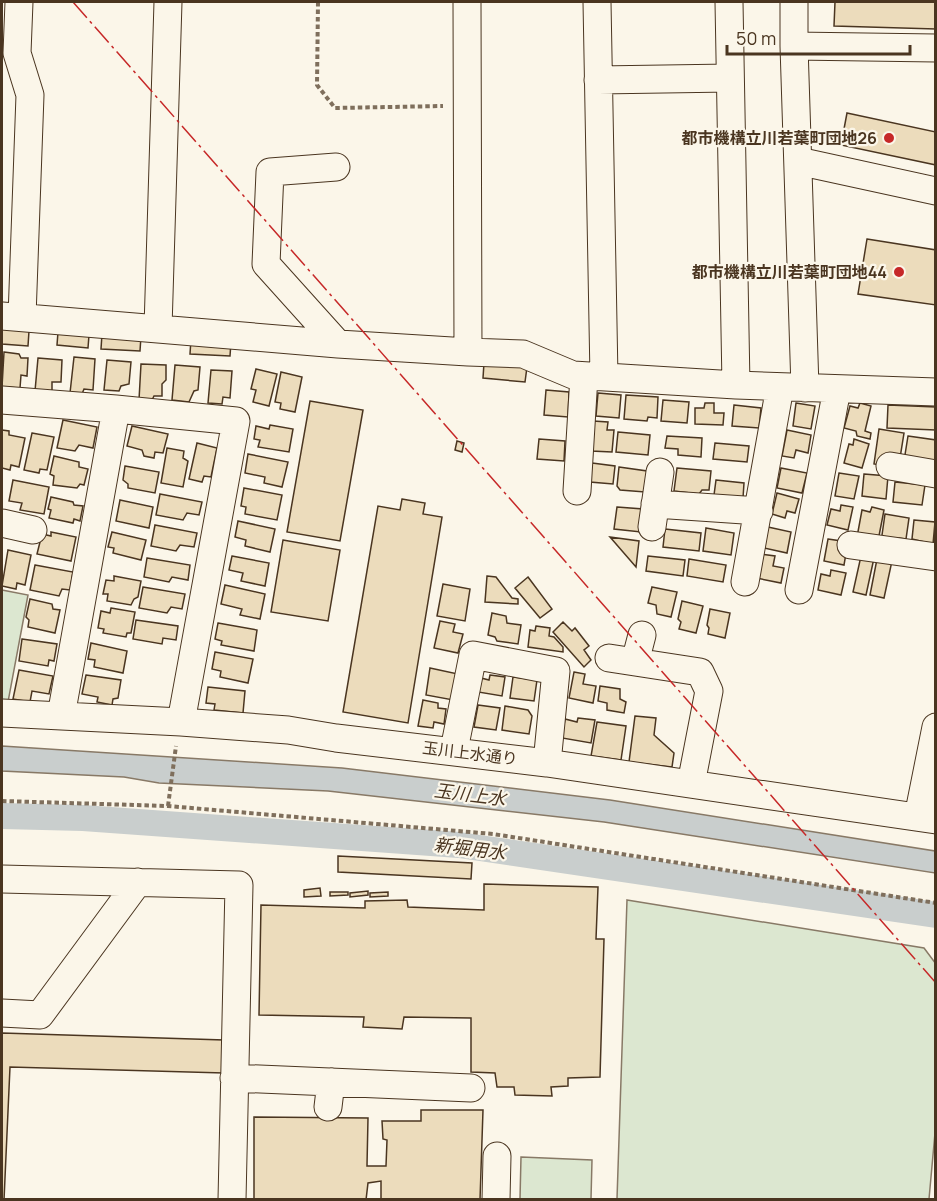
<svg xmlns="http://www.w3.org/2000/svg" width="937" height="1201" viewBox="0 0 937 1201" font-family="Manrope,'Noto Sans JP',sans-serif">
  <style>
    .green { fill: #dce7d0; stroke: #887966; stroke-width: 1.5 }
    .water { fill: #c9cecd; stroke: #887966; stroke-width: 1.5 }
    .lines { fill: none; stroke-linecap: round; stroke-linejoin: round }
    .canal { stroke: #c9cecd; stroke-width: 26 }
    .building { fill: #ecdcbc; stroke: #4a3520; stroke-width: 1.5 }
    .minor-casing { stroke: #4a3520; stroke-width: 29 }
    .path { stroke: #7f6f5c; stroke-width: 4; stroke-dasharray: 4.5 3; stroke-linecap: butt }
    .minor { stroke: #fbf6e9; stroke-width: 27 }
    .power { stroke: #c62828; stroke-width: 1.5; stroke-dasharray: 21 4.5 3 4.5; stroke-linecap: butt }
    .poi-dot { fill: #c62828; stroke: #fbf6e9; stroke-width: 2 }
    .labels { text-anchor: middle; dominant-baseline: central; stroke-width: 4.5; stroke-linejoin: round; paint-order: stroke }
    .poi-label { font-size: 16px; font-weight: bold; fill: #4a3520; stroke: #fbf6e9; text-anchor: end }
    .street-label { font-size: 16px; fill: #4a3520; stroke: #fbf6e9 }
    .water-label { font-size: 18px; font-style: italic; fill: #4a3520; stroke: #fbf6e9 }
  </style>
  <rect width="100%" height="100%" fill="#fbf6e9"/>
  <path class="green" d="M2,590L28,595L8,702L2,701Z
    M627,900L924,948L936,964V1122L929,1199H617Z
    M521,1157L592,1160L591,1199H520Z"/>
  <path class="water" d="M2,746L342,768L610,800L935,851V873L604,822L328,791L159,783L124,777L2,771Z"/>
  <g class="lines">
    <path class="canal" d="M2,816L83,818L459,845L936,915"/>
  </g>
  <path class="building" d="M835,2H936V29L834,26Z
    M847,113L936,132V165L841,145Z
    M867,239L936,250V305L858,294Z
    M2,329L29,331L28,346L2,344Z
    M58,332L89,335L88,348L57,345Z
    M102,334L141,336L140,351L101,349Z
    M191,339L231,342L230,356L190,354Z
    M4,352L19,354L21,358H28L27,376L21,375L20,388L2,387Z
    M74,357L95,359L93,390L84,389L82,394L70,393Z
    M38,358L62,360L61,382H52V392L35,391Z
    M107,360L131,362L129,384L121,386L119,391L104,390Z
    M484,363L527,367L525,382L483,378Z
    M141,364L166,365V380L162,384V396H154L152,400H139Z
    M175,365L200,367L198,390L194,391L189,402L172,400Z
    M256,369L277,374L269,406L253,402L256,390L251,389Z
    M211,370L232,371L230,398L223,397L222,404L208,403Z
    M281,372L302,377L295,412L280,409L281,403L275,402Z
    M546,390L569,392L568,417L544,415Z
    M598,393L621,395L619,418L596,416Z
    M626,395L658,397L657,418L648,417L647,421L624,419Z
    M663,400L689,402L687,423L661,421Z
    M310,401L363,410L340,541L287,532Z
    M705,403H714V413H724L723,425L695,424V408H704Z
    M796,403L815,406L811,429L793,426Z
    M860,403L871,406L865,431L871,433L870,439L857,436L856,431L844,428L850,406L858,408Z
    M734,405L761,408L759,428L732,426Z
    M888,405L936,407V430L887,428Z
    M63,420L97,427L93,448L79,445L75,451L57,448Z
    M593,421L608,422L607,430H614L612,452L591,451Z
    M270,425L293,429L289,452L258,447L260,440L254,439L256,426L269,429Z
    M132,426L168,434L163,453L155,452L154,458L144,456L142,450L127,446Z
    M879,429L904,433L900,458L886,466L874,464Z
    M2,430L9,431V435L25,438L19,467L11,465L10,470L2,468Z
    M787,430L811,435L808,453L796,450L794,458L782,456Z
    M618,432L650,435L648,455L616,452Z
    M32,433L54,437L47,470L40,469L39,473L24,470Z
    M667,436L702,438L701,457L678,455V449L665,448Z
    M908,436L936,440V465L904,461Z
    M539,439L565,441L564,461L537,459Z
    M854,439L869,444L862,468L844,463L849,444L853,445Z
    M457,441L464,443L462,452L455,450Z
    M197,443L217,448L211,477L204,476L202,482L189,479Z
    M715,443L749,446L747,462L713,459Z
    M167,448L184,451L183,458L188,461L183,487L161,483Z
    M248,454L288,462L282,487L264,483L265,477L245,473Z
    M54,456L79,462V467L88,469L84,485L80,484L77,488L53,485L54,476L50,474Z
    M592,463L615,466L613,484L590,482Z
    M125,466L159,472L155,493L128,488V484L123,480Z
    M619,467L647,471L645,492L620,490L617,486Z
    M677,468L711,471L709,490H702L699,494L674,491Z
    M781,468L807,473L802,493L777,488Z
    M839,473L859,476L854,499L835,496Z
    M864,474L888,476L886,499L862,496Z
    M13,480L49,487L44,514L20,510L22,503L9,501Z
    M716,480L744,483L743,498L714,495Z
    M895,482L925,485L922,505L893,502Z
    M244,488L282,495L277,520L245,514L246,507L241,506Z
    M777,493L799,499L795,513L787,511L785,518L772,514Z
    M160,494L202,502L199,515L187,513L183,520L156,515Z
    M51,497L73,502L74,505L83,506L80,521L74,519L73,523L49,518L51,510L48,509Z
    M402,499L425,503L423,514L442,517L408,723L343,712L378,506L400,510Z
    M120,500L153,507L149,528L116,521Z
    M841,505L853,507L848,530L827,525L831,509L840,511Z
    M617,507L643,509L641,532L614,529Z
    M872,507L884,510L878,541L857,537L862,510L870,512Z
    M885,514L909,518L906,539L899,538L897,544L881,542Z
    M914,520L935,522L933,544L912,539Z
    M238,521L275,529L270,552L245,546L246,540L235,537Z
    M155,525L197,533L194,547L180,545L176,551L151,546Z
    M768,527L791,532L787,553L764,548Z
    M706,528L734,533L731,555L703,551Z
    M665,529L701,533L699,551L663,547Z
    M51,532L76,537L71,561L37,554L42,534L51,536Z
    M112,532L146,540L141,560L113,553L114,548L108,547Z
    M610,537L639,541L636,567Z
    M828,539L848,542L844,565L824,561Z
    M283,540L340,550L328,621L271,612Z
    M8,550L31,555L25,585L17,583L16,589L2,586Z
    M761,554L775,556L773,566L784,568L781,583L756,578Z
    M232,556L269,563L265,586L241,581L243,573L229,570Z
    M648,556L685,560L683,576L646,571Z
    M861,556L874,558L866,595L853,592Z
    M147,558L190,565L188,580L172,577L169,582L144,577Z
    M689,559L726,565L723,582L687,576Z
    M877,559L892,561L884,598L870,595Z
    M35,565L73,572L70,590L62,589L59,596L30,590Z
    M831,570L846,573L841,595L818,590L821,574L830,576Z
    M114,576L141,581L138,597L134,599L131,605L107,601L108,594H103L106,580L114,581Z
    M487,576L496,577L512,598L518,599V604L485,602Z
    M528,577L552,609L540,618L515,588Z
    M443,584L470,589L465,621L437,616Z
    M225,585L265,594L260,619L240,615L242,609L221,604Z
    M143,587L185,594L182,609L171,607L167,613L139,608Z
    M652,587L677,592L671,617L657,614L656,605L648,603Z
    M30,599L52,604L53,609L60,610L55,633L28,627L29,620L26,617Z
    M682,601L703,606L696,633L679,629L681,622L678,619Z
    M111,608L135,612L131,633H127L126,637L103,633L104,629L98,628L101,611L110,613Z
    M710,609L730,613L725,638L708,634L709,628L707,625Z
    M492,613L506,616L507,623L521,625L518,644L497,641L495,637L488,635Z
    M136,620L178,626L176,640L163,638L162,644L133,639Z
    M440,621L455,624L453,632L463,634L458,653L434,648Z
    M563,622L572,631L575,628L589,646L584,650L591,660L584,667L553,632Z
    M218,623L257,630L254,651L221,645L222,641L215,639Z
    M536,626L550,628L549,636L554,637L563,647V652L528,647L530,630L535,631Z
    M22,639L57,644L54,661L49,660L48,666L19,661Z
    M91,643L127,651L123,673L94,667L95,660L88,659Z
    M215,652L253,659L248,683L220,677L221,671L212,669Z
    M430,668L458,674L453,700L426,695Z
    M19,670L53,676L49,694L32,691L30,702L13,699Z
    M574,672L585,674L583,684L596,686L593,703L569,698Z
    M86,675L121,680L118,698L113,699L112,705L97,702L98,697L82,694Z
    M490,675L505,677L502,696L478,692L481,678L489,680Z
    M513,677L537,680L534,701L510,698Z
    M600,686L620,689V699L626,702L624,713L607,710V703L598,701Z
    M208,687L245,691L243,713L214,710L215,704L206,703Z
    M423,700L438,703V708L446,709L444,724L434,722L433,728L418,726Z
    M478,705L500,708L496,730L474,727Z
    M505,706L528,710L532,716L529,734L502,730Z
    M635,716L656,718L654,735L674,753L672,767L629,762Z
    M578,718L595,720L591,743L562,738L565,719L577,722Z
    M597,722L626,726L621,760L591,756Z
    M338,856L472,863L471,879L338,872Z
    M484,884L598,887L596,939H604L600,1077L568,1078V1086L551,1087L552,1096L515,1095L514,1087H497L495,1073L471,1072V1018L404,1017L402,1029L363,1027L364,1017L259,1015L261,905L365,908V901L407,900L408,907L484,910Z
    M320,888L321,896L304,897V890Z
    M368,891V895L350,897V893Z
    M330,892H348V895L330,896Z
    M388,892V896L370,897V893Z
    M2,1033L224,1040V1073L10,1067L4,1200H2Z
    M421,1110H483L480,1200H381V1181L368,1183L366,1200H254V1117L368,1118L367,1166H386L387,1140L383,1139L382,1121H421Z"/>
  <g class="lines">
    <defs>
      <path id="minor" d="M19,2L17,53L30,95L22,317
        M467,2L468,352
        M597,2L604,377
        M729,2L736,385
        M794,2V46L805,388
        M794,46L936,48
        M598,80L730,78
        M798,161L936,191
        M336,167L270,172L266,264L338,344
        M2,316L338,344L468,352L523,354L573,375L736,385L936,392
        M158,328L168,2
        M2,400L116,409L236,421L181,722
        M890,466L936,474
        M577,491L584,376
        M655,504L759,511
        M2,523L33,530
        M652,527L660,472
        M851,545L936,557
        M745,582L780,387
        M799,590L837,389
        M609,658L700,672L709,691L691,784
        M635,662L642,635
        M2,713L181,722L288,730L336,738L547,763L936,820
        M61,716L116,409
        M454,750L473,655L556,671L547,763
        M918,817L936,727
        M2,879L239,885L232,1200
        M2,1013L40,1015L138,882
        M234,1078L471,1088
        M328,1107L331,1082
        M496,1200L497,1156"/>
    </defs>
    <use href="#minor" class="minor-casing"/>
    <path class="path" d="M318,2L317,85L335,108L443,106
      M2,801L168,806L493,834L936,903
      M168,806L176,746"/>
    <use href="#minor" class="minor"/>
    <path class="power" d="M73,2L936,983"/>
  </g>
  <g class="poi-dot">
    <circle cx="889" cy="138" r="6"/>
    <circle cx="899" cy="272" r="6"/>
  </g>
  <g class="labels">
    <g class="poi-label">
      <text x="877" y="138">都市機構立川若葉町団地26</text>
      <text x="887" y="272">都市機構立川若葉町団地44</text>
    </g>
    <g class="street-label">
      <text transform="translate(470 753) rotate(7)">玉川上水通り</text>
    </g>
    <g class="water-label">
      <text transform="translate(470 794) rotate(7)">玉川上水</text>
      <text transform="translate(470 848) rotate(7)">新堀用水</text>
    </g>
  </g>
  <rect width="937" height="1201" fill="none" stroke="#4a3520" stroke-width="6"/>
  <path d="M727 45v9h183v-9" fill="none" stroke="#4a3520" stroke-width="3"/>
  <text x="736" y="45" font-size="18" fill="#4a3520" stroke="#fbf6e9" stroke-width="4.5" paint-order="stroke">50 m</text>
</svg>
